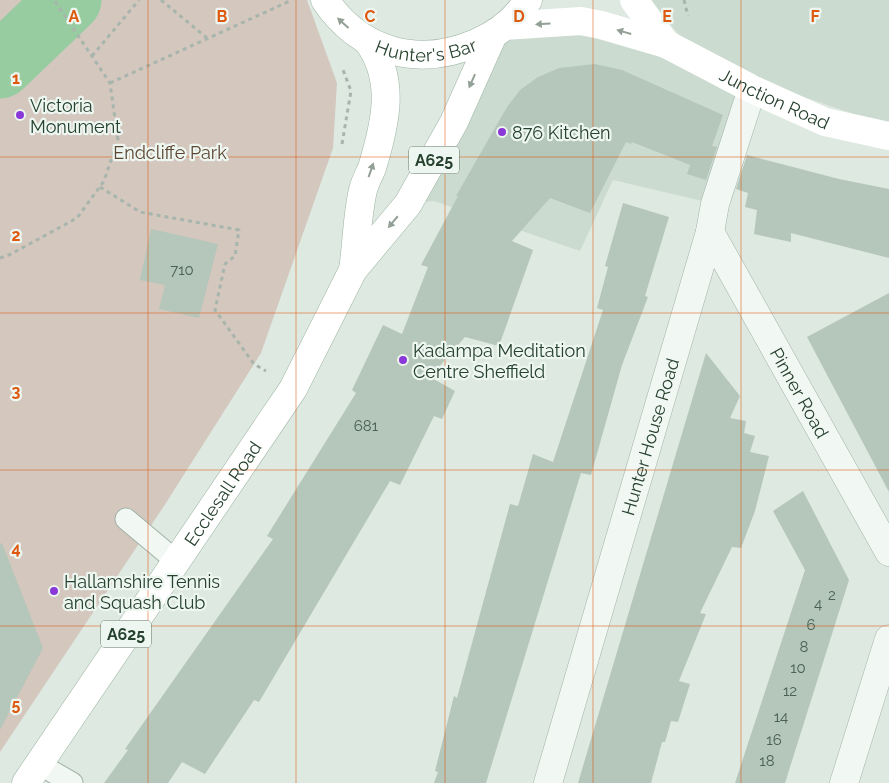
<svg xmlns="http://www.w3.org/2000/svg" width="889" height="783" viewBox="0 0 889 783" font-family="Raleway,sans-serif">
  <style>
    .built { fill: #ccdbd0 }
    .green { fill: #d3c7be }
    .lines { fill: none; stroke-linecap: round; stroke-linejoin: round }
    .river { stroke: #96cca0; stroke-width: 65 }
    .building { fill: #b5c6ba }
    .lane-casing { stroke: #a3b3a8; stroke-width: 23 }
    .street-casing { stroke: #a3b3a8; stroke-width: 29 }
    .primary-casing { stroke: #9cb5a3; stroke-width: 29 }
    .path { stroke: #a8b5ac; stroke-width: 3; stroke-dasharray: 4 4; stroke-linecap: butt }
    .lane { stroke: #f1f7f3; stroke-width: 21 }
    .street { stroke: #f1f7f3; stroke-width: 28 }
    .secondary { stroke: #fff; stroke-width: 28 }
    .primary { stroke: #fff; stroke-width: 28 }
    .oneway { fill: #92a096 }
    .grid { fill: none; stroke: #de580e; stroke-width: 1; stroke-opacity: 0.55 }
    .poi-dot { fill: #8b38d8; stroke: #edf6f0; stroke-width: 2 }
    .labels { text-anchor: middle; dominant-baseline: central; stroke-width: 4.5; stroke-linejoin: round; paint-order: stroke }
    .number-label { font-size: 15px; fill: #4a6251 }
    .shield { fill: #edf6f0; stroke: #627768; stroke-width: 1 }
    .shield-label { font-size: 16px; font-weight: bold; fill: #26412e }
    .street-label { font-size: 18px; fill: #26412e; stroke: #edf6f0 }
    .poi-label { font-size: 18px; fill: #26412e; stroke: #edf6f0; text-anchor: start }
    .park-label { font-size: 18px; fill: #5e4732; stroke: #edf6f0 }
    .grid-label { font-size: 16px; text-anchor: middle; font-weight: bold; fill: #de580e; stroke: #edf6f0; stroke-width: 4.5; stroke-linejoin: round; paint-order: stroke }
  </style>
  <rect width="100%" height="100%" fill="#dee9e1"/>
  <path class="built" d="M649,0H889V126L754,80L688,45Z
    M581,21L752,89L715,204L613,180L580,251L434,201L408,204L492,37Z"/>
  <path class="green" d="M0,0H307L337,83L333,148L261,353L164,506L0,752Z"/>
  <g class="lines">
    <path class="river" d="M0,66L69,0"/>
  </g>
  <path class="building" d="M595,64L622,70L723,115L712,146L717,147L706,180L687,174L690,165L632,142L631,144L626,142L590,213L550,198L512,241L533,250L499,346L465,337L430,377L455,391L442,419L434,416L400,485L390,481L259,702L254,700L205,774L182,762L168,783H104L128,750L125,749L273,539L267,536L356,393L352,390L383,325L402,334L428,267L421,265L458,196H456L507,107L520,90L538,77L559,68Z
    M747,155L839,179L889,189V258L791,233V242L754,234L757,210L745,207L748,193L736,189Z
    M623,203L669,217L645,296L648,297L622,365L591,475L581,473L486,783H434L438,772L435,771L454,696L457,698L510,504L518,506L533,454L553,462L603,310L597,308L608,267L605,266Z
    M151,229L218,244L199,318L159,309L165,285L140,280Z
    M889,293V492L807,337Z
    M706,353L740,396L730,418L746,421L744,433L755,436L750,452L769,456L755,511L741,548L732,547L700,613L706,614L679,681L690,684L678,722L671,721L665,742H662L651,783H578Z
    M803,491L849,580L785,783H735L805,570L773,511Z
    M2,543L43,648L0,730V544Z"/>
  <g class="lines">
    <defs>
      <path id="lane" d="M126,519L176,561
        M39,764L72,783"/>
      <g id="street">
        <path id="s1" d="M710,232L889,552"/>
        <path id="s2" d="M548,783L710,232L715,204L752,89"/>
        <path d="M844,783L889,639"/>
      </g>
      <g id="primary">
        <path id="s4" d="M325,0C360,52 418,68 476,43C497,34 516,20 528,0"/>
        <path d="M353,270C357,243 357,215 363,190C365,182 369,175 372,168C385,125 397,80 367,40"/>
        <path id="s5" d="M26,783L293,389L353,270L408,204L454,122L492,37"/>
      </g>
    </defs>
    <use href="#lane" class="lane-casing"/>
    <use href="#street" class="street-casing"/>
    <use href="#primary" class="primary-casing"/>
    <path class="path" d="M161,0L207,38
      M684,0L688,16
      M92,56L139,0
      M110,83L292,0
      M342,144L351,91L342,67
      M100,187L140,212L239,230L235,256L225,264L215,310L254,364L266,371
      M0,258L11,254L77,218L104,181L118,140L110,83L54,0"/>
    <use href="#lane" class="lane"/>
    <use href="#street" class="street"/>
    <g class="secondary">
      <path d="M634,0L666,44"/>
      <path id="s3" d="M505,26L581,21L601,25L666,44L752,89L825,122L889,136"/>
    </g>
    <use href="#primary" class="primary"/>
  </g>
  <defs><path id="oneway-solid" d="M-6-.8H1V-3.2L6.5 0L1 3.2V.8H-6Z" transform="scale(1.25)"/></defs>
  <g class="oneway">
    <use href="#oneway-solid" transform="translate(343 23) rotate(-138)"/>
    <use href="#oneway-solid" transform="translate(543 24) rotate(176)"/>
    <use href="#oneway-solid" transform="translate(624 32) rotate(-164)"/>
    <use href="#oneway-solid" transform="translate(472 81) rotate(114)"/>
    <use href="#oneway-solid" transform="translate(371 170) rotate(-71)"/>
    <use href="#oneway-solid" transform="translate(393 222) rotate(130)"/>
  </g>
  <path class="grid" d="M148,0V783M296,0V783M445,0V783M593,0V783M741,0V783M0,157H889M0,313H889M0,470H889M0,626H889"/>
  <g class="poi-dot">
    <circle cx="20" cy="115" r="5"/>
    <circle cx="502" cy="132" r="5"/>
    <circle cx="403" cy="360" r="5"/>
    <circle cx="54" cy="591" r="5"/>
  </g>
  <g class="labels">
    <g class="number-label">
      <text x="182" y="270">710</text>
      <text x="366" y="426">681</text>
      <text x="832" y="595">2</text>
      <text x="818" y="604">4</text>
      <text x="811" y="625">6</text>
      <text x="804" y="647">8</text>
      <text x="798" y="668">10</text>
      <text x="790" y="691">12</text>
      <text x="781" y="717">14</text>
      <text x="774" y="740">16</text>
      <text x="767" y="761">18</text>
    </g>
    <g class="shield">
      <rect x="409" y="146.5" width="50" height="27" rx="4"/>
      <rect x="101" y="620.5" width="50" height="27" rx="4"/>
    </g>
    <g class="shield-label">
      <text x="434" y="160">A625</text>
      <text x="126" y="634">A625</text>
    </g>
    <g class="street-label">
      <text stroke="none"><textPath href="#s4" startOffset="120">Hunter's Bar</textPath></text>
      <text stroke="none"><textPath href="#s3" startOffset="286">Junction Road</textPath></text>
      <text stroke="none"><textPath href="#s1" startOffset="184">Pinner Road</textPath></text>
      <text stroke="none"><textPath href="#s2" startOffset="361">Hunter House Road</textPath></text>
      <text stroke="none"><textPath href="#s5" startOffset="350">Ecclesall Road</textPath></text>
    </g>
    <g class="poi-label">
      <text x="30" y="105">Victoria<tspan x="30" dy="21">Monument</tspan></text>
      <text x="512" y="132">876 Kitchen</text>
      <text x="413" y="350">Kadampa Meditation<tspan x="413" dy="21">Centre Sheffield</tspan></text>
      <text x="64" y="581">Hallamshire Tennis<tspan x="64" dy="21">and Squash Club</tspan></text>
    </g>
    <g class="park-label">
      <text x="170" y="152">Endcliffe Park</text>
    </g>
  </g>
  <g class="grid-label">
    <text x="74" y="22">A</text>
    <text x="222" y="22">B</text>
    <text x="370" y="22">C</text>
    <text x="519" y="22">D</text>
    <text x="667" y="22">E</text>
    <text x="815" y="22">F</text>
    <text x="16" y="84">1</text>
    <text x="16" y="241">2</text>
    <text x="16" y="397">3</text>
    <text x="16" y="554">4</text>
    <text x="16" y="710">5</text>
  </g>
</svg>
